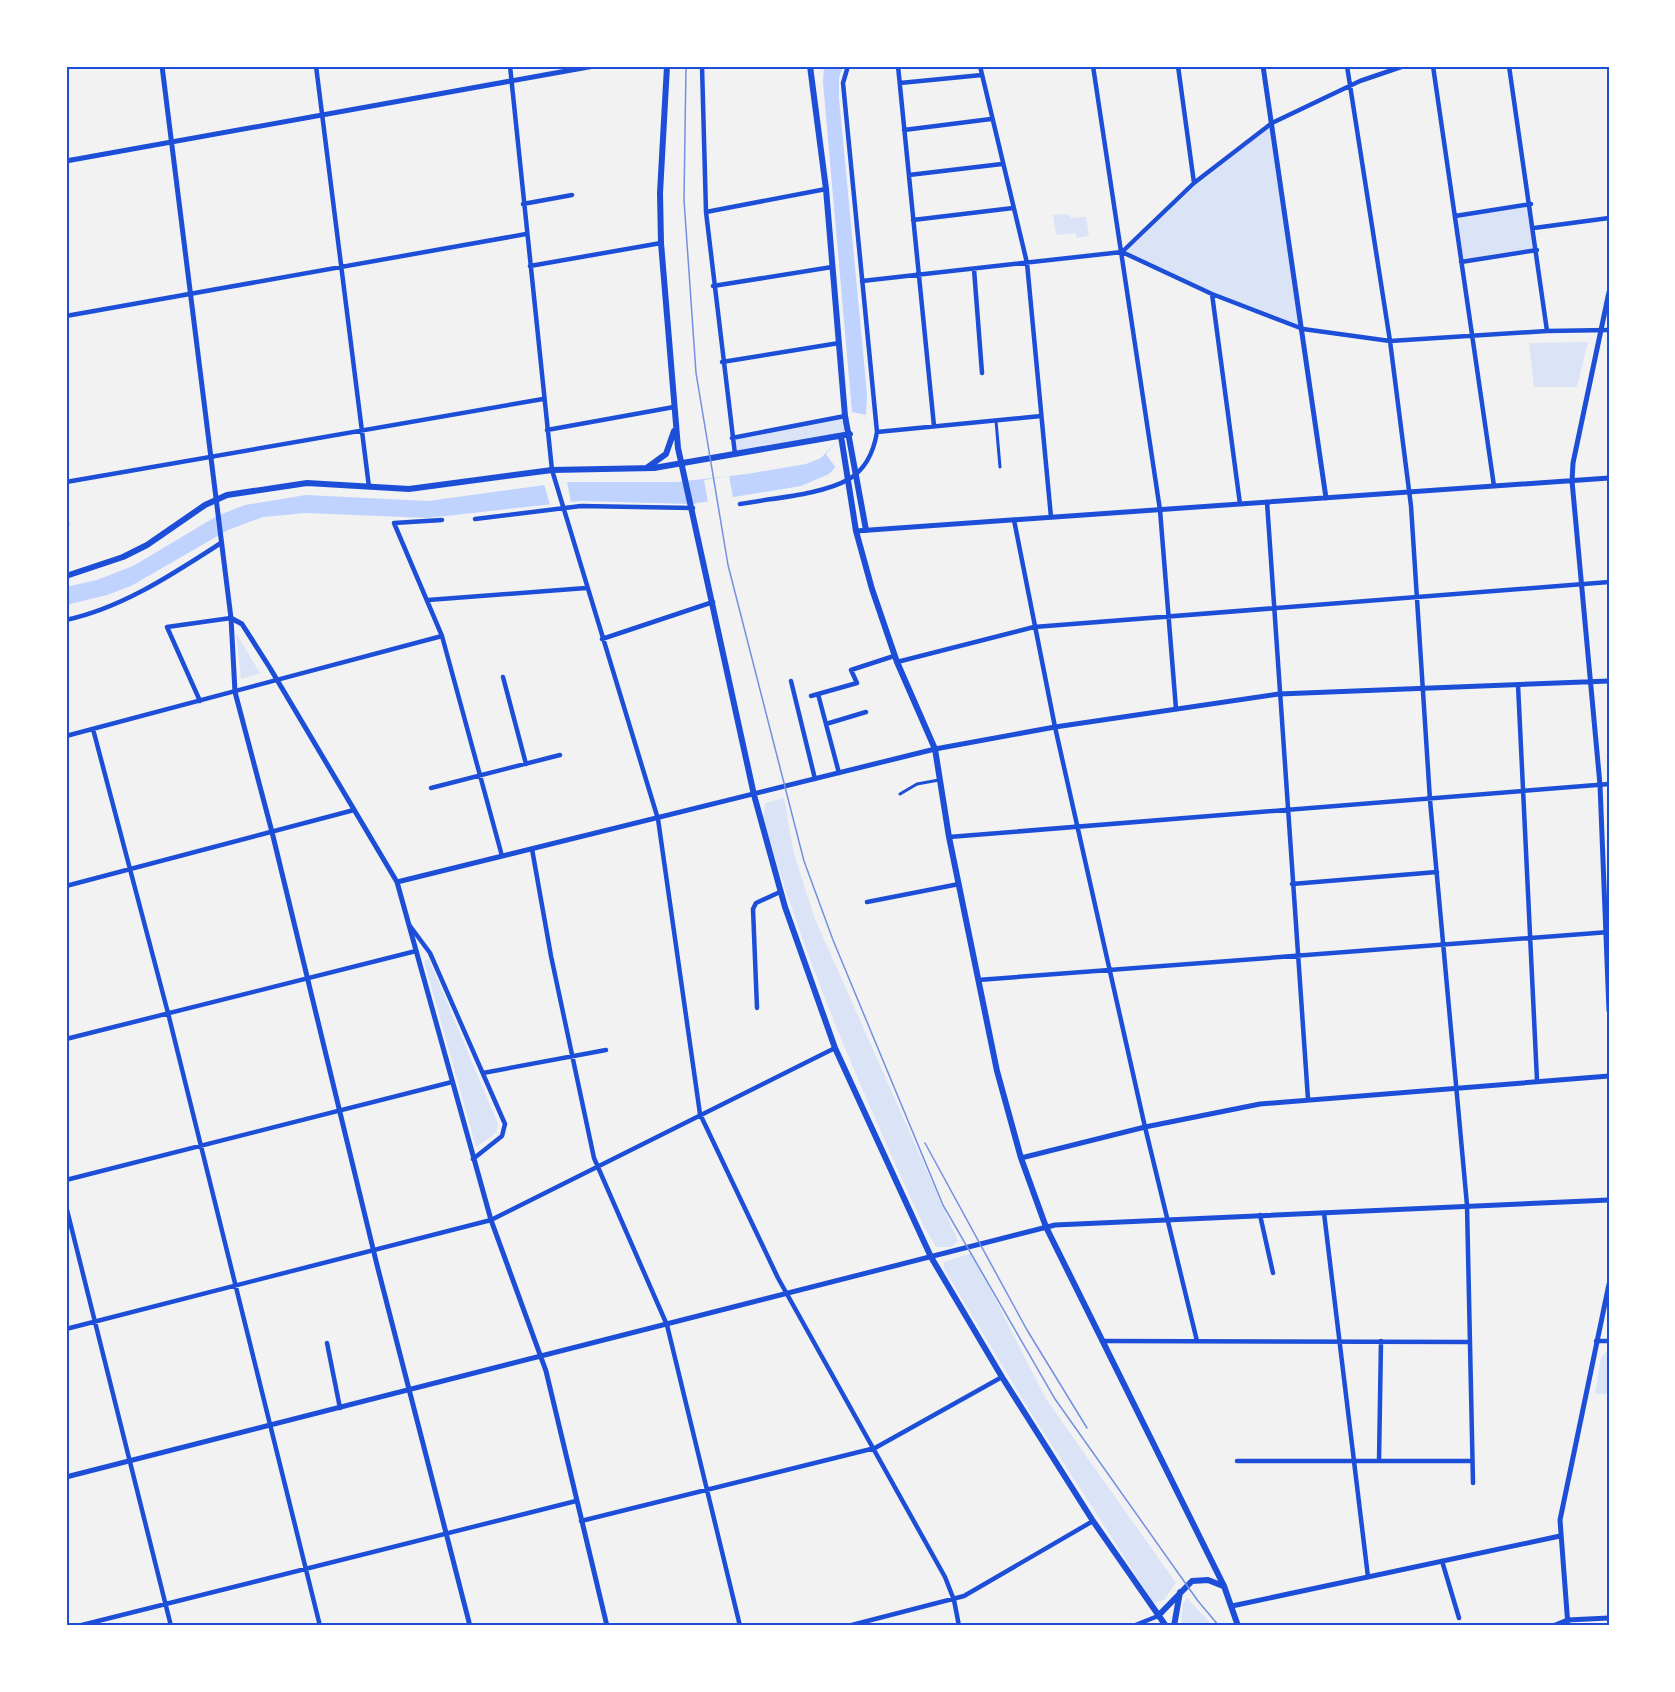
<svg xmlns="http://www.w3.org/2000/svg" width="1675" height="1692" viewBox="0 0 1675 1692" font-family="'Nunito Sans',sans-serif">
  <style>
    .green { fill: #dbe4f7 }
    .water { fill: #bfd3fe }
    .pier { fill: #f2f2f2 }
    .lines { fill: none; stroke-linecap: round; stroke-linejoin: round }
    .pedestrian { stroke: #1d4ed8; stroke-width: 3 }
    .minor { stroke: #1d4ed8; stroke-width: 4.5 }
    .tertiary { stroke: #1d4ed8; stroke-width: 5 }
    .secondary { stroke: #1d4ed8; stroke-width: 6 }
    .tram { stroke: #7290e2; stroke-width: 1.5 }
    .neatline { fill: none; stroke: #1d4ed8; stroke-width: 2 }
  </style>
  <rect width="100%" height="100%" fill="#f2f2f2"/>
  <path class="green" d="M1270,127L1301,326L1215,293L1126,251L1196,185Z
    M1531,204L1537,250L1461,262L1455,216Z
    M1064,214L1070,215L1071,218L1086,217L1089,236L1077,238L1075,233L1056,235L1053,215Z
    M1588,342L1577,387H1534L1529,343Z
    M845,416L850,434L735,454L732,438Z
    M236,633L260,673L241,679Z
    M784,798L794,854L815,919L955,1234L958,1241L951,1247H936L924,1227C862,1092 804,960 763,817L765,803Z
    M429,959L498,1124L496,1133L476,1147L424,961Z
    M972,1253L1046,1399L1176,1583L1164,1600L1154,1603L1026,1405L944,1269V1262Z
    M1606,1352H1609V1394H1595L1601,1357Z
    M1187,1598L1213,1626H1181L1183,1603Z"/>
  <path class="water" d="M824,66H843L839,78V98L867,394L866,417L854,448L829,474L801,486L692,504L580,501L428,518L305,513L263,517L228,530L131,586L107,595L66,605V587L97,580L133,566L217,516L245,505L306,495L428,501L567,482H676L747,474L806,464L821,458L838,440L852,412L823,82Z"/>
  <path class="pier" d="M852,412L866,415L864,425L854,448L836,468L826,454L842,435Z
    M729,476L733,498L708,502L704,480Z
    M567,482L571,502L550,505L544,484Z"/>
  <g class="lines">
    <path class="pedestrian" d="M996,421L1000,467
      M900,794L917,784L939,780"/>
    <path class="minor" d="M316,66L369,487
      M510,66L552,470L658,819L700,1114L778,1278L945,1577L954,1600L959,1626
      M702,66L706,212L735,454
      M898,66L934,426
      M980,66L1027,263L1051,517
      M1093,66L1160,510L1176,709
      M1178,66L1194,183
      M1347,66L1390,341L1411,506L1430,800L1467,1205L1473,1483
      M1433,66L1494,486
      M1509,66L1547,331
      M900,83L982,75
      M904,130L991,119
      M909,175L1002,164
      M523,204L572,195
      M706,212L826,189
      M1455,216L1531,204
      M913,220L1013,208
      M1534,228L1609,218
      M1122,252L1212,294L1303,329L1390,341L1547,331L1609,330
      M1122,252L1194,183L1272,123L1360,81L1404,66
      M1461,262L1537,250
      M530,266L661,243
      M974,269L982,373
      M862,281L1122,252
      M713,286L832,267
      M1212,294L1240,504
      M66,316L526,234
      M722,362L839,343
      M547,430L674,407
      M877,432L1041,416
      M732,438L845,416
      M66,482L543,399
      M1267,502L1308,1099
      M740,504C771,498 822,495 849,479C866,469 874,450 877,432L843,83L848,66
      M66,517L67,524
      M475,519L581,506L693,508
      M442,520L394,523L442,636L502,856
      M1014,520L1055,727L1145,1127L1197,1341
      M428,600L586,588
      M66,620C122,608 173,574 221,543
      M602,639L713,602
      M897,662L1034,627L1609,582
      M503,677L526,764
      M791,681L815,779
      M1518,685L1537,1080
      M818,694L839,773
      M811,696L857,683L851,670L894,656
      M200,701L167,627L231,618
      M826,724L866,712
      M93,729L168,1013L320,1626
      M66,736L442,636
      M431,788L560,755
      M949,837L1609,784
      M532,849L551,956L594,1158L667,1325L740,1626
      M1292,884L1437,872
      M66,886L354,810
      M867,902L959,884
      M410,926L430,953L505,1124L502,1136L473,1159
      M978,980L1609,932
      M757,1008L753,909L756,903L780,892
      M66,1039L416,951
      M483,1073L606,1050
      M66,1180L452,1082
      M66,1206L171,1626
      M1324,1213L1368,1577
      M1260,1215L1273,1273
      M66,1329L491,1220L835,1048
      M1102,1341L1469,1342
      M1596,1341H1609
      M327,1343L340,1408
      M1237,1461H1472
      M1379,1461L1381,1341
      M581,1521L875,1448L1002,1377
      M1442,1561L1459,1618
      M78,1626L576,1501
      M848,1626L964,1596L1093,1521
      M1133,1626L1158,1616
      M1552,1626L1567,1620"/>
    <path class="tertiary" d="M162,66L231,618L235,692L272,832L377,1265L470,1626
      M1263,66L1326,498
      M66,161L594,66
      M1609,292L1573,463L1572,481L1600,785L1609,1011
      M856,531L1609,478
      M231,618L242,624L270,668L397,882L491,1220L546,1371L607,1626
      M397,882L935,749L1055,727L1279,694L1609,681
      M1021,1158L1145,1127L1260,1104L1609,1076
      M66,1477L1055,1225L1609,1200
      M1232,1606L1560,1536
      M1567,1620L1609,1618
      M1568,1626L1560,1520L1609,1284"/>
    <path class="secondary" d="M667,66L660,193L661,243L678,448L754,795L785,907L835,1048L931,1257L1002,1377L1093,1521L1166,1626
      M810,66L826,189L845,416L866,530
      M841,436L856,531L872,589L897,662L935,749L949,837L997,1071L1021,1158L1046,1227L1224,1586L1238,1626
      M648,467L666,454L674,431
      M66,576L123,557L147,545L205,505L227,495L307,483L409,489L552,470L654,468L850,434
      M1158,1616L1192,1581L1208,1580L1223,1586
      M1174,1626L1180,1592"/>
    <path class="tram" d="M686,66L684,200L696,373L728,565L804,861L833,940L943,1205L1055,1399L1198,1601L1219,1626
      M925,1143L1027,1330L1087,1428"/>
  </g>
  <rect width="1675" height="1692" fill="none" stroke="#ffffff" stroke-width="135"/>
  <rect x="68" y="68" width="1540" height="1556" class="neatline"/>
</svg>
